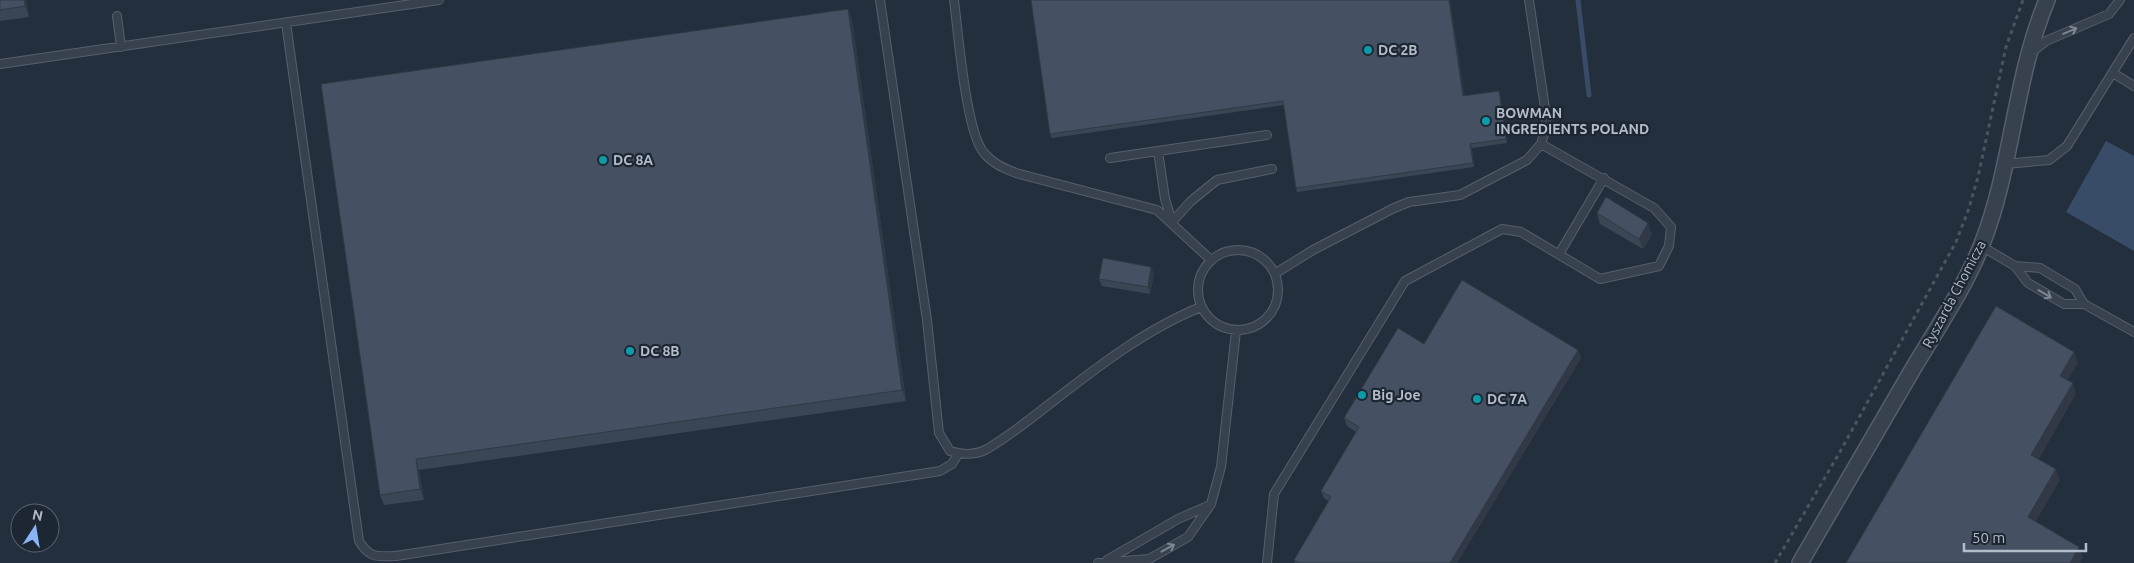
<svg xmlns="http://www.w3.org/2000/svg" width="2134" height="563" viewBox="0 0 2134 563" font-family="Ubuntu,sans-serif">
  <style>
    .water { fill: #394c67 }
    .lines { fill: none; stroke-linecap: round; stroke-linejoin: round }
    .stream { stroke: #394c67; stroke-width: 5 }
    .lane-casing { stroke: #565f6c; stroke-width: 10 }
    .street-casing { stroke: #565f6c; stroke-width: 18 }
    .path { stroke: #44595c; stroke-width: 3; stroke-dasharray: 4 4; stroke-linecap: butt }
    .lane { stroke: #38414e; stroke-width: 8 }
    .street { stroke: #38414e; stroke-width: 15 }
    .wall { fill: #3b4654 }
    .shaded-wall { fill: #303945 }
    .building { fill: #455162; stroke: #303945 }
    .oneway { stroke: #7c8592 }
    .culture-dot { fill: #0f9aa8; stroke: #1d2633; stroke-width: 2 }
    .labels { text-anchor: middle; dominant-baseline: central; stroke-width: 4.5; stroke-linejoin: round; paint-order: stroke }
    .poi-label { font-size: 14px; font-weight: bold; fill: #b4bcc9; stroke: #1d2633; text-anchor: start }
    .street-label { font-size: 14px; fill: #b4bcc9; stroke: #1d2633 }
  </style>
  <rect width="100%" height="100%" fill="#242f3e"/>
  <path class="water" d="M2106,141L2134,156V251L2066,212Z"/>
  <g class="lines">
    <path class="stream" d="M1578,0L1589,95"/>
    <defs>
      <path id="lane" d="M880,0L927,320L939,433L950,451C962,455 976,455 987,449C1011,435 1034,416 1056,399C1100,365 1148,328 1201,307
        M954,0C958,31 966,133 984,153C993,164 1004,168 1016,173L1157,210L1211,260
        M1529,0L1546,115V128L1541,144
        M117,16L121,47
        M286,23L359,541C369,558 378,557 396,556L940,471L952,464L958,454
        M2032,52L2046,41L2109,14L2120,0
        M0,64L439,0
        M2113,73L2134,86
        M1158,151L1165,199L1172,222
        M1110,158L1267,135
        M2005,164L2049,160L2067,146L2134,38
        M1172,222L1191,201L1217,180L1272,169
        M1981,246L2015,266L2028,283L2064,304H2084
        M1198 290a40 40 0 1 1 80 0a40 40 0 1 1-80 0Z
        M1559,254L1604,178
        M2015,266L2040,268L2075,289L2084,304L2134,332
        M1107,560L1178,519L1210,505
        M1098,563L1149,559L1188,537L1211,504L1221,467L1236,331
        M1267,563L1274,494L1405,281L1502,229L1521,232L1600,279L1659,266L1669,246L1671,227L1654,208L1541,144L1527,160L1460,195L1409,202L1394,208L1313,250L1276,273"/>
      <path id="street" d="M1800,563C1838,497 1876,432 1914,367C1938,327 1965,287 1982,244C2013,165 2014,79 2047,0"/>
    </defs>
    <use href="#lane" class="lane-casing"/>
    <use href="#street" class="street-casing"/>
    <path class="path" d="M1775,563L1841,450L1956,242L1968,211L1978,177L2006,47L2023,0"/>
    <use href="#lane" class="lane"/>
    <use href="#street" class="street"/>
  </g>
  <path class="wall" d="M0,0H26L29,17L0,21Z
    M1031,0H1450L1464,95L1500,94L1507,143L1472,148L1474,167L1297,192L1296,188L1284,105L1052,138L1050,134Z
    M848,9L852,20L906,401L419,470L424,500L384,505L380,495Z
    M1597,213L1652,234L1643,249L1600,224Z
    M1151,267L1154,274L1150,294L1102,286L1099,279Z
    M1424,344L1578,350L1581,358L1457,563H1295L1294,560L1329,501L1324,498L1321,491L1356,432L1347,426L1344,418Z"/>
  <path class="shaded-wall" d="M24,0H26L29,17L25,6Z
    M1449,0H1450L1465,99L1463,96Z
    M848,9L852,20L906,401L902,390Z
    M1499,91L1500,94L1507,143L1506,139Z
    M1470,144L1472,148L1474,167L1473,163Z
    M1648,223L1652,234L1643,249L1639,239Z
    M1151,267L1154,274L1150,294L1148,287Z
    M1578,350L1581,358L1457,563H1450Z
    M2074,352L2078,363L2064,386L2060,376Z
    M2073,383L2076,394L2035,466L2031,455Z
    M416,459L419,470L424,500L420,489Z
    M2056,469L2060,480L2032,528L2028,517Z
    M2079,547L2083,558L2080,563H2070Z"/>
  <path class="building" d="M0,0H24L25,6L0,10Z
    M1031,0H1449L1463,96L1499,91L1506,139L1470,144L1473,163L1296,188L1283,101L1050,134Z
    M848,9L902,390L416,459L420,489L380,495L321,84Z
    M1606,197L1648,223L1639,239L1597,213Z
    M1103,258L1151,267L1148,287L1099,279Z
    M1462,280L1578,350L1450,563H1300L1294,560L1331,497L1321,491L1359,427L1344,418L1398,328L1424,344Z
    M1996,306L2074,352L2060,376L2073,383L2031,455L2056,469L2028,517L2079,547L2070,563H1846Z"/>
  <defs><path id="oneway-shaft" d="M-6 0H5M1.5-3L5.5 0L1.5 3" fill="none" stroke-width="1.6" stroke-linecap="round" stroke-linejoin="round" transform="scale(1.25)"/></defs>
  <g class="oneway">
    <use href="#oneway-shaft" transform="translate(2070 31) rotate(-23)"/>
    <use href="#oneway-shaft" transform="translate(2045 294) rotate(31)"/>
    <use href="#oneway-shaft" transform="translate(1168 548) rotate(-29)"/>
  </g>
  <g class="culture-dot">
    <circle cx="1368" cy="50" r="5"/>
    <circle cx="1486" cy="121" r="5"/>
    <circle cx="603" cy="160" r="5"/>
    <circle cx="630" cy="351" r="5"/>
    <circle cx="1362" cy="395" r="5"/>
    <circle cx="1477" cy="399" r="5"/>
  </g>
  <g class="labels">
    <g class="poi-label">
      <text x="1378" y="50">DC 2B</text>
      <text x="1496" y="113">BOWMAN<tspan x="1496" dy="16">INGREDIENTS POLAND</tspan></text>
      <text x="613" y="160">DC 8A</text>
      <text x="640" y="351">DC 8B</text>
      <text x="1372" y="395">Big Joe</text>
      <text x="1487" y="399">DC 7A</text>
    </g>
    <g class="street-label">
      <text transform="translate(1954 294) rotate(-62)">Ryszarda Chomicza</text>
    </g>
  </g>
  <g transform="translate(35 528) rotate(12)"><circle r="24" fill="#1d2633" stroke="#59626f"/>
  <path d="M0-4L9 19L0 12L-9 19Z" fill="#8ab4f8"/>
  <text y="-8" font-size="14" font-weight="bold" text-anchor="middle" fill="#b4bcc9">N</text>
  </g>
  <path d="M1964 543v8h122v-8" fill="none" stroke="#b4bcc9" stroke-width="2.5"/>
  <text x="1972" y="543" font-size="15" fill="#b4bcc9" stroke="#1d2633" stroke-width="4" paint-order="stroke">50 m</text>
</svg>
